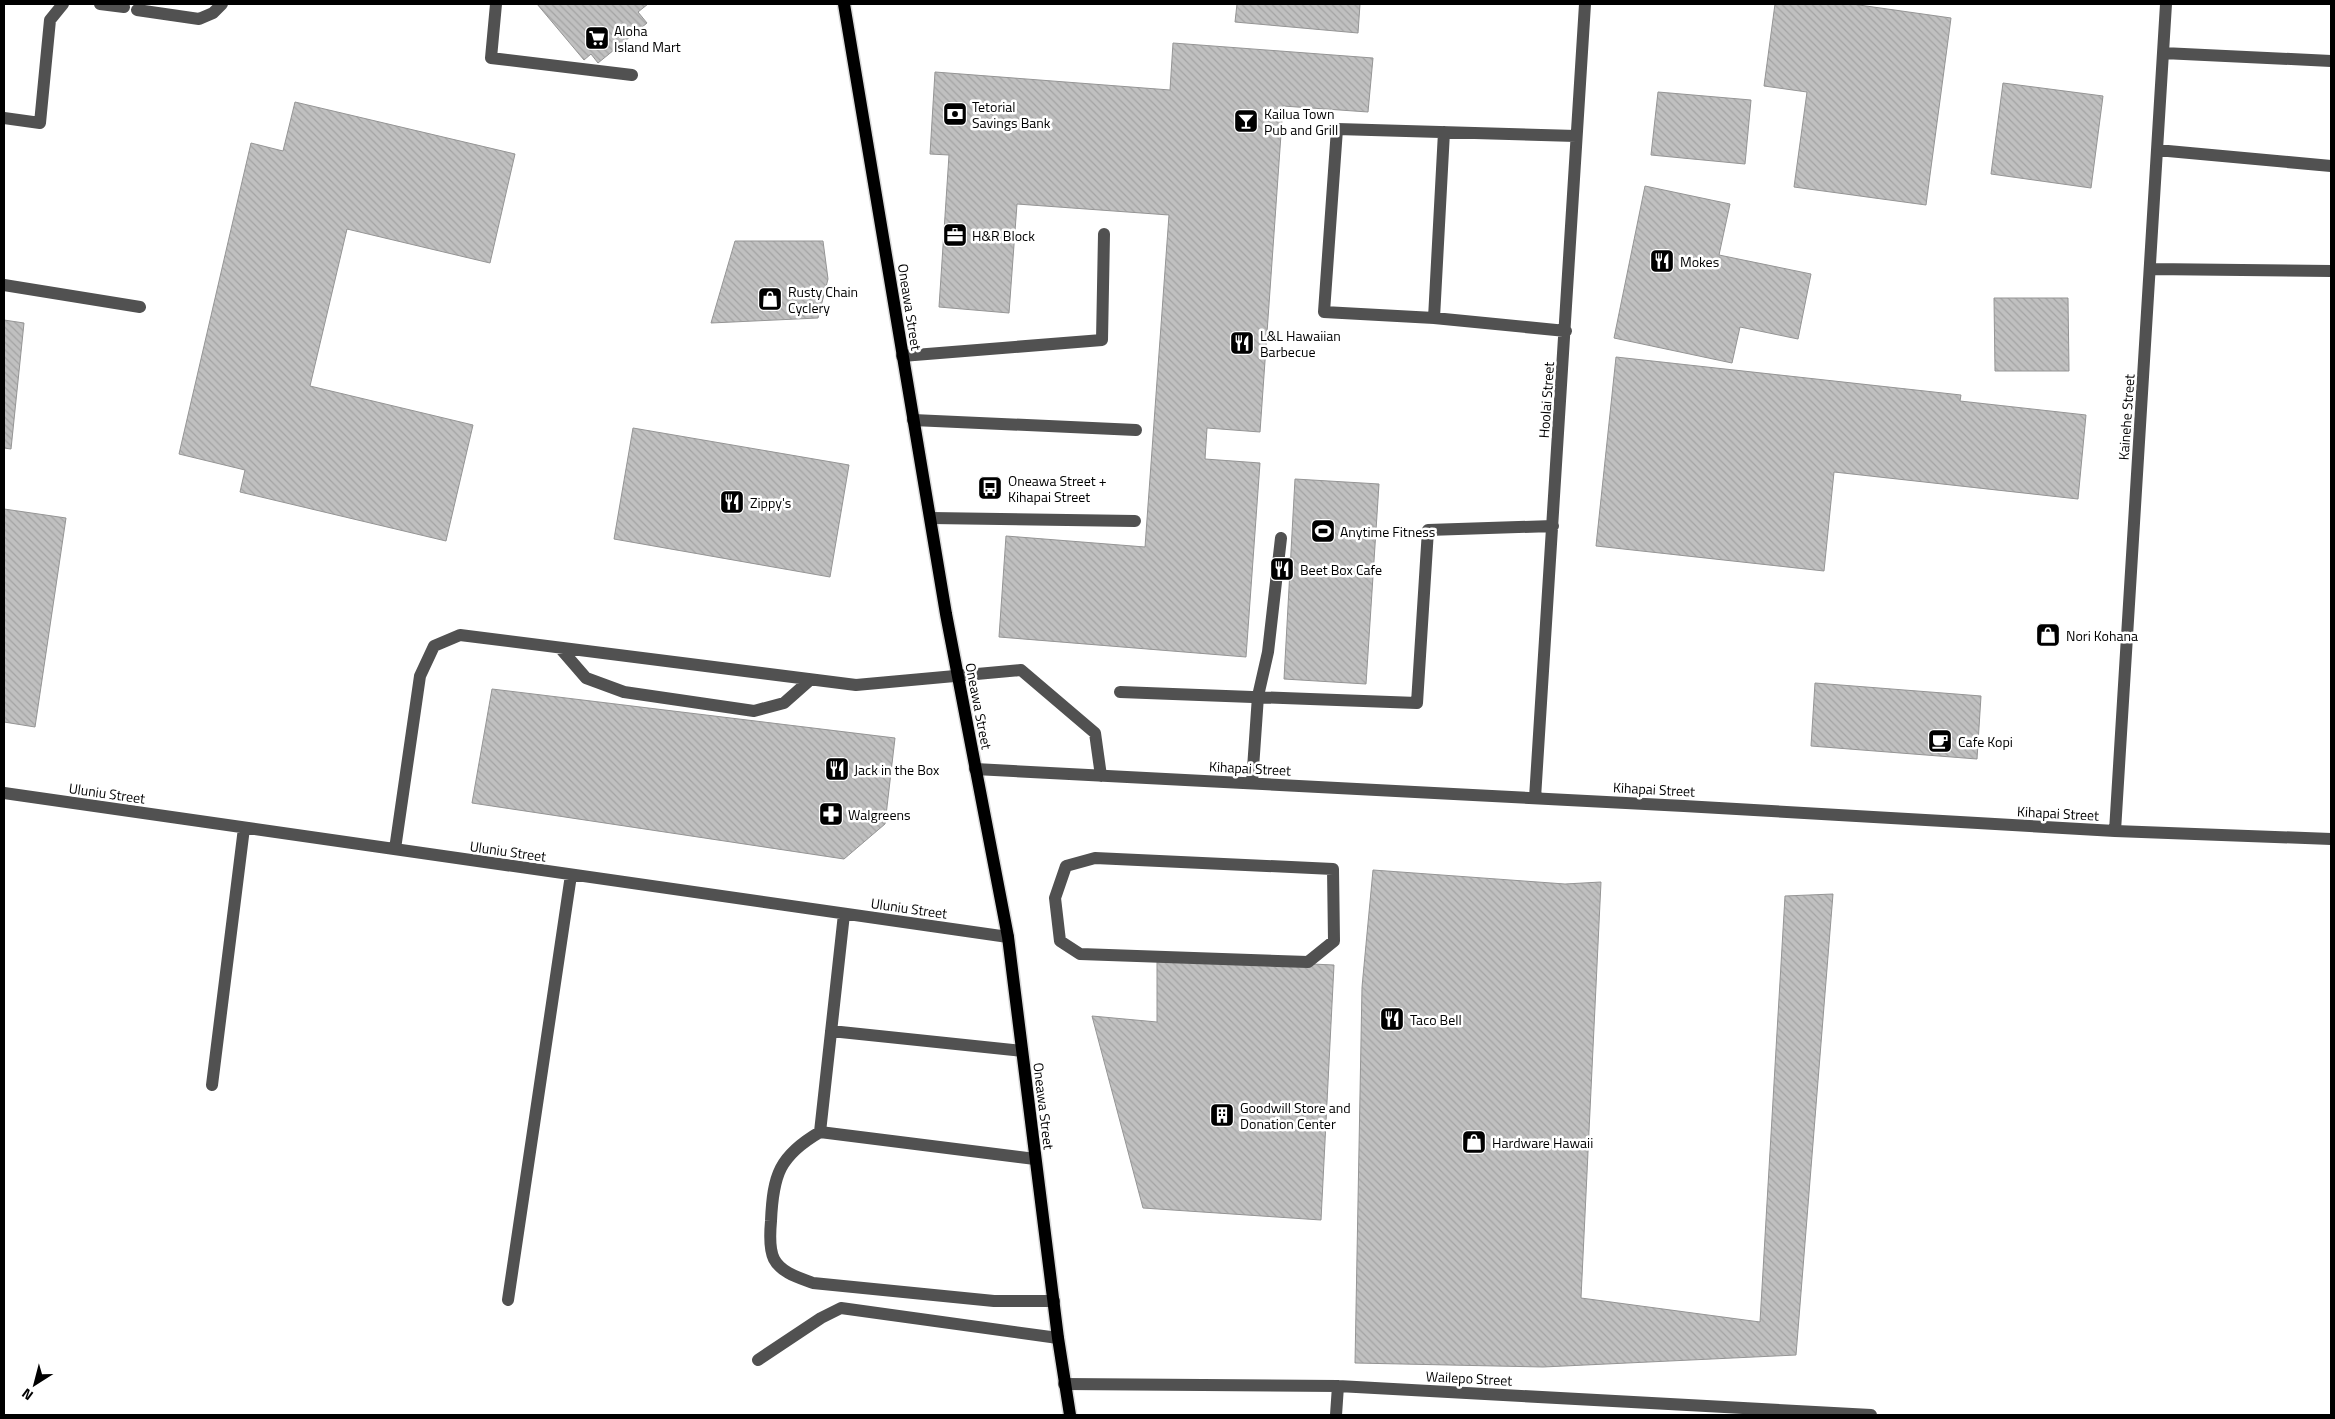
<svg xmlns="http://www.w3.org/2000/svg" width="2335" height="1419" viewBox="0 0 2335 1419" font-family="'Titillium Web',sans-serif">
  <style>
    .building { fill: url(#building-back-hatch); stroke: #959595 }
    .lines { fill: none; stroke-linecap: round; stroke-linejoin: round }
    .major-casing { stroke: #dbdbdb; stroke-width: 15 }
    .minor { stroke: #515151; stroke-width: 12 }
    .major { stroke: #000; stroke-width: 12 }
    .labels { text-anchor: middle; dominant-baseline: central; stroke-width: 5; stroke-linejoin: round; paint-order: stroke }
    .poi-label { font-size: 14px; fill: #000; stroke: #fff; text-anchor: start }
    .street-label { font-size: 14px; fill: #000; stroke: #fff }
  </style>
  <defs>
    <pattern id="building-back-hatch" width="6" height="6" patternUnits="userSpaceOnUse" patternTransform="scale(1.25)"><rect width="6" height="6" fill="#c0c0c0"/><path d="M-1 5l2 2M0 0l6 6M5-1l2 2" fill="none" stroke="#a3a3a3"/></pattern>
  </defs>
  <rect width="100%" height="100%" fill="#fff"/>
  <path class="building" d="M537,4H648L638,12L647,23L598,63L591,54L584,60Z
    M1237,4H1360L1358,33L1235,22Z
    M1775,4H1852L1951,18L1926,205L1794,187L1807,92L1764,86Z
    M1173,43L1373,58L1368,112L1283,106L1260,432L1207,428L1205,459L1260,463L1246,657L999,637L1006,536L1145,547L1169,215L1017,204L1009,313L939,307L949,155L930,154L935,72L1170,90Z
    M2003,83L2103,96L2091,188L1991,174Z
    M1658,92L1751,100L1745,164L1651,155Z
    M295,102L515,154L490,263L347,229L310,386L473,425L446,541L240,492L245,470L179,454L251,143L283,151Z
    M1645,186L1730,204L1719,255L1811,274L1798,339L1740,327L1732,363L1614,338Z
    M735,241H823L828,279L818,318L711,323Z
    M1994,298H2068L2069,371H1995Z
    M4,320L24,323L11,449L4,448Z
    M1616,357L1961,395L1960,401L2086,415L2078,499L1834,472L1824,571L1596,546Z
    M633,428L849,465L830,577L614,539Z
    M1295,479L1379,484L1366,684L1284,679Z
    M4,509L66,518L35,727L4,722Z
    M1815,683L1981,696L1977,759L1811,746Z
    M492,689L895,738L885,824L844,859L472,803Z
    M1373,870L1565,884L1601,882L1581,1298L1760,1322L1785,896L1833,894L1796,1355L1543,1367L1355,1363L1362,987Z
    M1157,957L1334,965L1321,1220L1143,1208L1092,1016L1157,1022Z"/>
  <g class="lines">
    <defs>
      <path id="major" d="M844,4L946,614L1008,937L1058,1338L1070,1415"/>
    </defs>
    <use href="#major" class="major-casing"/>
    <path class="minor" d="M100,4L124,7
      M496,4L491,58L632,75
      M137,10L199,19L213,13L222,4
      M2163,53L2331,61
      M4,118L40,123L50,20L63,4
      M2157,150L2331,166
      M2150,269L2331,271
      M4,285L140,307
      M1434,318L1444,132
      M1566,331L1434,318L1324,312L1337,129L1576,136
      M902,356L1102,340L1104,234
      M913,420L1136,430
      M931,518L1135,521
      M560,648L586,678L624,692L754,711L784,703L810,680
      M1120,692L1417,703L1428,530L1553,526
      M975,769L1684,806L2115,831L2331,839
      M1252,783L1258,696L1268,652L1281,538
      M4,793L1008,937
      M1535,798L1585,4
      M2115,831L2166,4
      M395,849L420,676L434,646L460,635L856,685L1021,670L1095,733L1101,776
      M1095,858L1333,869L1334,941L1308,962L1080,954L1060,941L1055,898L1066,866Z
      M844,914L820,1132L1035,1159
      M831,1031L1022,1051
      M212,1085L244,828
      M820,1132C779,1156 773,1175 771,1221C770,1232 769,1249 774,1259C781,1273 800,1278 813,1283L994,1301H1054
      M508,1300L571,875
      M758,1360L821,1318L841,1308L1058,1338
      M1064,1384L1338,1386L1871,1415
      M1336,1415L1338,1386"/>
    <use href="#major" class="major"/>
  </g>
  <defs>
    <symbol id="supermarket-square" viewBox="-11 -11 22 22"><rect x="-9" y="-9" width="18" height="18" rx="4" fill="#000" stroke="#fff"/><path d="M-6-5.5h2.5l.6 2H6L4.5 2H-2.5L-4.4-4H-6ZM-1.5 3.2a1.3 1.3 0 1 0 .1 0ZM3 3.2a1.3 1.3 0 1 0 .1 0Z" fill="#fff"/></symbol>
    <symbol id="bank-square" viewBox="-11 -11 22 22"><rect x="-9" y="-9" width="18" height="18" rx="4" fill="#000" stroke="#fff"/><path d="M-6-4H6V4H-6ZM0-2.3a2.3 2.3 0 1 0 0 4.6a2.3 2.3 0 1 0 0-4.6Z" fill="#fff"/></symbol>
    <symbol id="bar-square" viewBox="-11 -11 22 22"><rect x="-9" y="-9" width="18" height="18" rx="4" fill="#000" stroke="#fff"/><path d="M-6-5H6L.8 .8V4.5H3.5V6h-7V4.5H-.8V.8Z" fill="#fff"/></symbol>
    <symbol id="office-square" viewBox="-11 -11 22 22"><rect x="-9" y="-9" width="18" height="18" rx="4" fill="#000" stroke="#fff"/><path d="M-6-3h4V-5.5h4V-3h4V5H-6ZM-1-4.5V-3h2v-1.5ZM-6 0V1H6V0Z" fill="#fff"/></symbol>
    <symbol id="restaurant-square" viewBox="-11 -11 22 22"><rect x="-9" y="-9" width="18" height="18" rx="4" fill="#000" stroke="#fff"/><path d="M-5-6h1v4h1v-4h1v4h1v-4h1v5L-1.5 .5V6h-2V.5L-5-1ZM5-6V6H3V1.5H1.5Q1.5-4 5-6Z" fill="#fff"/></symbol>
    <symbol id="shop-square" viewBox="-11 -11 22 22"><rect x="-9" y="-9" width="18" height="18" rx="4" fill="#000" stroke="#fff"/><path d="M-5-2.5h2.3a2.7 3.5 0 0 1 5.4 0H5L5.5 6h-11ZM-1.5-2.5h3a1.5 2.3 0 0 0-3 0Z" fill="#fff"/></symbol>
    <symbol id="bus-square" viewBox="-11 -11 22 22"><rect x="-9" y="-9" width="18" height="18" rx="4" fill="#000" stroke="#fff"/><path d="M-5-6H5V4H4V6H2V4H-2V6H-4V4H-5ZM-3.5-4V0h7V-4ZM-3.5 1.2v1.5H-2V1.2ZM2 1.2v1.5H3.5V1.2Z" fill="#fff"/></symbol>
    <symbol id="stadium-square" viewBox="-11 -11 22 22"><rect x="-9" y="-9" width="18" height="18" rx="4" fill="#000" stroke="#fff"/><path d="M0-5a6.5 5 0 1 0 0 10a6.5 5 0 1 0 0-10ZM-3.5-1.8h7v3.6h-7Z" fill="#fff"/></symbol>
    <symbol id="cafe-square" viewBox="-11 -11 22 22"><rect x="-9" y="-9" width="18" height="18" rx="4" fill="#000" stroke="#fff"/><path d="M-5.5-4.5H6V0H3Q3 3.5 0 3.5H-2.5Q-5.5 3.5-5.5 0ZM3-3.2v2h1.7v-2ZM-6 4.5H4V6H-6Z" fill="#fff"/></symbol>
    <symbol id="pharmacy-square" viewBox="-11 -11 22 22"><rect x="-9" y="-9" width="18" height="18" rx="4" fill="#000" stroke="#fff"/><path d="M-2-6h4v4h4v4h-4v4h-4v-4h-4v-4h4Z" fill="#fff"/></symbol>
    <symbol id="building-square" viewBox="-11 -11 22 22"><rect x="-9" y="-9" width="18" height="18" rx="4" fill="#000" stroke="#fff"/><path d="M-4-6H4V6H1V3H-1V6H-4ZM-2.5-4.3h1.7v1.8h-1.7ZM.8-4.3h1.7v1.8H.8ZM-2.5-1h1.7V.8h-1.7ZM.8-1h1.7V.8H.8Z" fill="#fff"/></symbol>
  </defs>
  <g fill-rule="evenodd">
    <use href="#supermarket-square" x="583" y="24" width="28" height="28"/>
    <use href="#bank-square" x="941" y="100" width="28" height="28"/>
    <use href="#bar-square" x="1232" y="107" width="28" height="28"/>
    <use href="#office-square" x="941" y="221" width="28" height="28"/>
    <use href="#restaurant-square" x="1648" y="247" width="28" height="28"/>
    <use href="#shop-square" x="756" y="285" width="28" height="28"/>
    <use href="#restaurant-square" x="1228" y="329" width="28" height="28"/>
    <use href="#bus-square" x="976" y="474" width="28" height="28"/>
    <use href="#restaurant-square" x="718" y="488" width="28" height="28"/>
    <use href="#stadium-square" x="1309" y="517" width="28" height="28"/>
    <use href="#restaurant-square" x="1268" y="555" width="28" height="28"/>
    <use href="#shop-square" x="2034" y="621" width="28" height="28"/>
    <use href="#cafe-square" x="1926" y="727" width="28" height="28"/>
    <use href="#restaurant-square" x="823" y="755" width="28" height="28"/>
    <use href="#pharmacy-square" x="817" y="800" width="28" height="28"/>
    <use href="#restaurant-square" x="1378" y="1005" width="28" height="28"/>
    <use href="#building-square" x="1208" y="1101" width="28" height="28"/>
    <use href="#shop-square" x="1460" y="1128" width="28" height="28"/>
  </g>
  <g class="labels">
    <g class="poi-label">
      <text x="614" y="30">Aloha<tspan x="614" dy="16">Island Mart</tspan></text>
      <text x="972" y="106">Tetorial<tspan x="972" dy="16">Savings Bank</tspan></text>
      <text x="1264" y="113">Kailua Town<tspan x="1264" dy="16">Pub and Grill</tspan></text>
      <text x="972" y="235">H&amp;R Block</text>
      <text x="1680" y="261">Mokes</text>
      <text x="788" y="291">Rusty Chain<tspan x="788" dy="16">Cyclery</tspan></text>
      <text x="1260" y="335">L&amp;L Hawaiian<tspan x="1260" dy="16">Barbecue</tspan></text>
      <text x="1008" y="480">Oneawa Street +<tspan x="1008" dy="16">Kihapai Street</tspan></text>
      <text x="750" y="502">Zippy's</text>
      <text x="1340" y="531">Anytime Fitness</text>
      <text x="1300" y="569">Beet Box Cafe</text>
      <text x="2066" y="635">Nori Kohana</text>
      <text x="1958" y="741">Cafe Kopi</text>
      <text x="854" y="769">Jack in the Box</text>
      <text x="848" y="814">Walgreens</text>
      <text x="1410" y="1019">Taco Bell</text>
      <text x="1240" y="1107">Goodwill Store and<tspan x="1240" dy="16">Donation Center</tspan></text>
      <text x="1492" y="1142">Hardware Hawaii</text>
    </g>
    <g class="street-label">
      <text transform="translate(910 307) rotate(81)">Oneawa Street</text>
      <text transform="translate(1546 400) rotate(-86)">Hoolai Street</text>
      <text transform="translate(2126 417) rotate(-86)">Kainehe Street</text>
      <text transform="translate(979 706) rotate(79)">Oneawa Street</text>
      <text transform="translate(1250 768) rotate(3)">Kihapai Street</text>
      <text transform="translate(1654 789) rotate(3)">Kihapai Street</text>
      <text transform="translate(107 793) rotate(8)">Uluniu Street</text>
      <text transform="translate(2058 813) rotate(3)">Kihapai Street</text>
      <text transform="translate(508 851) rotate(8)">Uluniu Street</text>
      <text transform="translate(909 908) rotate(8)">Uluniu Street</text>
      <text transform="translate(1044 1106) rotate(83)">Oneawa Street</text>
      <text transform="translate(1469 1378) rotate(3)">Wailepo Street</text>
    </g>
  </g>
  <rect width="2335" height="1419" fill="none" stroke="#000000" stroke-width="10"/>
  <g transform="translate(35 1384) rotate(216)" stroke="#ffffff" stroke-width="4" paint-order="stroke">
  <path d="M0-4L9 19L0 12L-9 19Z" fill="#000000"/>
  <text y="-8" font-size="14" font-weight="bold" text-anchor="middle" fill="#000000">N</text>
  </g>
</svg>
